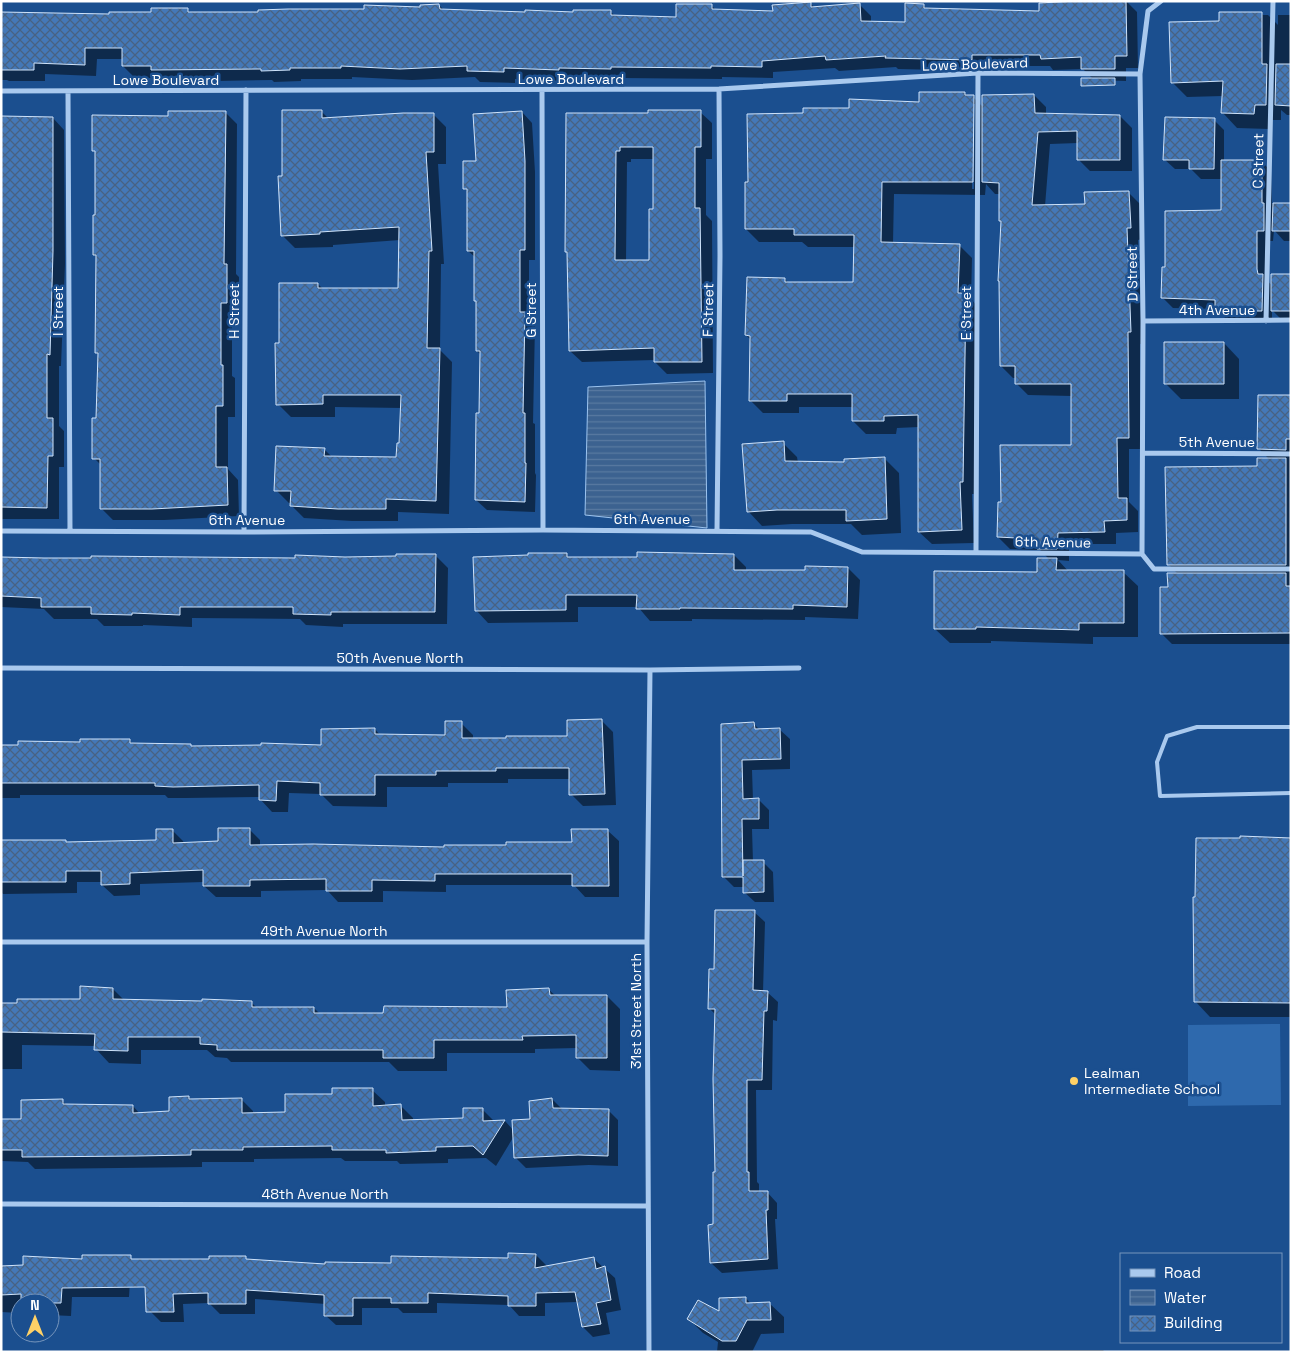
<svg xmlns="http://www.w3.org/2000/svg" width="1292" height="1353" viewBox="0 0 1292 1353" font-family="'Space Grotesk',sans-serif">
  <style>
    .garden { fill: #2e69ad }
    .water { fill: url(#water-rules); stroke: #9cc4f0 }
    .shadow { fill: #0007; fill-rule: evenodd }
    .building { fill: url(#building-cross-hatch); stroke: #cfe3fa; fill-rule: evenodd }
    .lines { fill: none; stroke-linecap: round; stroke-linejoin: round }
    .service { stroke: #a9c9ee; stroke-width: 4 }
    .minor { stroke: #a9c9ee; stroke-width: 5 }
    .poi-dot { fill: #ffd166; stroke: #1b4f8f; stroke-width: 2 }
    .labels { text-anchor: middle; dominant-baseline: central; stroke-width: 5; stroke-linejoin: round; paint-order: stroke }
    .street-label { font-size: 14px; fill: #fff; stroke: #1b4f8f }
    .poi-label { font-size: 14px; fill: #fff; stroke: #1b4f8f; text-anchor: start }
  </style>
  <defs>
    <pattern id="water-rules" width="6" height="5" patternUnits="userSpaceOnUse" patternTransform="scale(1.25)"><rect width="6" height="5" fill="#3c6290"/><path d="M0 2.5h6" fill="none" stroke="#597aa1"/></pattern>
    <pattern id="building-cross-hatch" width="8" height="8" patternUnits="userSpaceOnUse" patternTransform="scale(1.25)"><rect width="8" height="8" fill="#4478b7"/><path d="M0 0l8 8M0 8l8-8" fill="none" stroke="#486282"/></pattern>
  </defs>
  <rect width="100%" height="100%" fill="#1b4f8f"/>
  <path class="garden" d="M1280,1024L1281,1105L1188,1106V1025Z"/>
  <path class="water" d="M705,381L707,528L585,515L588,387Z"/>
  <path class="shadow" d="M1113,1H1126L1137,12L1138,68H1126V81L1094,80L1083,69L1053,70L1050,66H984L983,71L898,69L896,67L839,71L835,68L773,72V78L722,77V79L622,78V80L571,79L570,81L515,79V83L480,82L475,77L412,80L352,77V79H301V81L274,82L272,80L164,82L159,78H135L123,66V59H97L96,76L45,74V81H9L7,80H1V13L110,15L188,10L191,13H260L421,8L439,5L444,10L574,13L610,11L615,16L677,19L711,5L716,10L774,13L811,4L815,8L859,4L871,16V22L906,23L923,5L928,10L1040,12Z
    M1261,13L1263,15H1268L1278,25V15H1291V115H1287L1281,110V120H1269V129L1237,128L1223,113V96L1187,97L1172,82L1220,22Z
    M965,93L968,97H973L983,107L1034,95L1046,107V115L1120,116L1132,128V171H1090L1078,159V143L1050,144L1045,206L1086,205L1128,192L1140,204L1142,239L1138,240L1142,344H1140V449H1129V502L1138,511V532L1116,533V544H1069V561L1058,560L1069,572H1123L1138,586V637H1093V644L991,641V643H950L935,629L1038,573L1049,559L1040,550L1010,549L998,537L1072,446V396L1028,395L1016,383V378H1013L1001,366L1002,222L1000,194H995L986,184L985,195L894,194L893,243L959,245L972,258L971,299L978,307L975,494H972L974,543L932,544L919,532V427L897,428L896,434H866L853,421V407H799V413H763L750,400L751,340L746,335L785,279L788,283L854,284L855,247H808L802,242H759L746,229L749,183L804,114L921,104ZM972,104H975L974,189H972Z
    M225,112L237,124L236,274L239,277V315H232V376L235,378V417H228V469L238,480L239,516L164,520H113L101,508L102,466L94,458L97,419L99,356L97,353L98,258L94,254L97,216V154L93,150L169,117Z
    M322,112L329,119L434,115L446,127V164H438L444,264H441L440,350L452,362L449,514L398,512V521H352L304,518L291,505L292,503H289L276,490L324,449L332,457L397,458L400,444L402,408L335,407V417H291L278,404L281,344L318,284L323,289H400V240L333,245V247L295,248L282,235L283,177Z
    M522,112L532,123L535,172V260H529V318L535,324L533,423L535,424V473L536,475L535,512L487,510L476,500L481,414V355L477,351V303L475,300V257L468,251V192L464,188L477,162Z
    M700,112L712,123V159H706V215L712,221L713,373L667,374L655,362V360L582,362L570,351L568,253L566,251L567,114H649ZM631,159H654V210L651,262H626L627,162H631Z
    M1,118H53L64,130L65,264L61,366H59V426L64,431V467H59V519H1Z
    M1214,120L1224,130V161H1261L1271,171L1272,204H1291V241H1284L1274,230L1273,241H1267V281L1272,285L1291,275V320H1282L1272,310V320H1227L1217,309L1173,308L1163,298L1222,211V179H1201L1191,169H1175L1164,159Z
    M1224,343L1239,359V399H1181L1165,383Z
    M1291,396V644H1172L1161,633L1169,588L1179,575L1168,564L1258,467L1269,459L1259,449Z
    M783,443L797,457L798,463H846L885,459L899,473L901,533L862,535L851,524H792L762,526L748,511Z
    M566,555L570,558H638L734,555L746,567V572H806L848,568L860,580L858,619L805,617V620L692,619V621H650L638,607H578V622L488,623L476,610Z
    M436,556L448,568L447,624H343V627L306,625L300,619L192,618V627L143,625V626H104L97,619H54L44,609L1,607V558L43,559L345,558Z
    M601,720L613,732L616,805L583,806L571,794L570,779H508V783H448V787H387V807L333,806L321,794L289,793L288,812H272L260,799V797L186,798H168L165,795H20V798H1V746L129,740L133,744L191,746L192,747L322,746L375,729L380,735L446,736L461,723L473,735V739L569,737Z
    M754,724L760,730L779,729L790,739V769L752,770L753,800H759L769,810V829H752L753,862H763L773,872L774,902H755L744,892V887H734L723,876L722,725Z
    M249,829L260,840V846L446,848L573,843L607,830L619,841V897H585L574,885H446V892L383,891V902H338L327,890L261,891V897H216L204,886V882L140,884V895L114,896L102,885V882H77V893L3,894L1,892V841L67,843L158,841L172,830L183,841L184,844L219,842Z
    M1267,837L1291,838V1017H1210L1195,1001L1242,840Z
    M754,912L765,922L763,992H767L778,1002L777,1021L773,1020L772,1090H756L757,1182L759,1184V1192H767L777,1203V1219H775L778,1269L722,1273L711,1263L716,1173V1015L709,1008L715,971Z
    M113,989L125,1001L251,1002L257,1008H314L320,1014H385L508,1008L549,990L556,996H607L620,1009V1071L590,1070L577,1057V1048L535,1049V1053H447V1071H398L389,1062H231L227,1058L215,1057L207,1050H141V1064L109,1063L96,1049V1046L22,1045V1069H1V1004L81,1001Z
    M372,1090L385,1102V1106H401L413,1118V1121L465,1119L482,1109L495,1122L505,1121L514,1131L531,1120L552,1099L562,1109L608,1110L618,1120V1166L589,1165L526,1168L516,1158L514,1136L496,1166L486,1158L448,1159V1163L400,1164L397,1161H345L341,1158L254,1159V1162H202V1167L35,1169L28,1162L1,1161V1120H23L62,1101L67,1105L133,1106L140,1114L171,1112L189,1097L191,1100L241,1099L253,1111V1114L286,1113L333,1096Z
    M536,1255L546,1265V1267L594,1259L615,1278L621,1310L606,1313L610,1334L593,1337L583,1327L578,1302L545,1303V1316H519L509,1305L437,1303V1313H403L398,1308H362V1325H336L325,1315L326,1304L255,1299V1314H220L209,1303L183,1304L184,1322H161L151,1312L210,1260L245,1257L248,1260L326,1265L393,1264L510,1260Z
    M131,1266L129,1297H72L71,1316L50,1315V1303H20V1313L1,1312V1267Z
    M746,1298L751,1304L769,1303L784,1317V1333L761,1334L752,1352H717L718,1342L703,1333L689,1319L720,1313Z
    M1010,1350H1103L1105,1352H1010Z"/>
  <path class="building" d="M1078,1H1126L1127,56H1115V69H1081V57L1041,59L1040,55H972V60L885,58L886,56L826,60L825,56L762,61V67L711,66V68L611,67V69L559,68V70L504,68V72L467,71V66L400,69L341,66V68H290V70L261,71V69L151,70V66H122V48H85V65L34,63V70H1V12L109,14V12H151V8H188V12H258V10L288,9H364V5L420,7V5L439,4L440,9L525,12V10L573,12V10H611V15L676,17V4H712V9L773,11L772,5L811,2V7L860,3L861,21L905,22V3L924,4V8L1039,11V3Z
    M1219,12H1262V64H1267L1266,105H1255L1254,114L1221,113L1223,81L1171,83L1169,22L1219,21Z
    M1276,64H1291V106L1275,105Z
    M1081,78H1115V85L1081,86Z
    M919,92H965V95H974L973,182H882L881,242L960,244L958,293H966L963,482H960L962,530L918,532V415L884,416V421H852V394H787V401H749L750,336L745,335L747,277L785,278V282H853L854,235H794V229H745V182H748L747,114L803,113V108H849V99L919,102Z
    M1034,94L1035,113L1120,115V160H1077V131L1038,132L1032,205L1085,204L1084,192L1129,191L1131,228H1127L1131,332H1128L1129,438H1117L1118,498H1127V520L1104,521L1105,532L1058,533L1057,549H1037V539L997,537L998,502H1001L1000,445H1071V384H1015V366H1000L999,281H998L1001,221H999V183L982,182V95Z
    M282,110H322V118L403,113H434V152H426L432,251H429L427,348H440L436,501L386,499V509H338L290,506L291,491H274L276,446L325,448L324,456L396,457L397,443H399L401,395H323V404L276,405L275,343H279V283H318V288H398L399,227L320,232V234L281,236L278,176H282Z
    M648,110H701V147H695V208H700L702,362H654V348L569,351L567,252H565L566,113H648ZM620,147H653V209H649V260H615L616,151H620Z
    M168,111H226L224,264H227V303H221V365H223V406H216V467H227L228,505L152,509H100V459H92V418H96L98,353H95L96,255H93V215H95V151H92V115L168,116Z
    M522,111L525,161V250H520V312H525L523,413H525V463H526L525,502L475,500L476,413H479L480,351H476V301H474V251H467V189H463V161H476L473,114Z
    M1,116L53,117V251L50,355L47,354V418H53V456H48L47,508L1,507Z
    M1165,117L1215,118L1214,169H1189V160H1163Z
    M1221,160H1262V203H1264V231H1257V269L1258,274H1263L1262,311H1215V300L1161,298L1162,267H1165V211L1221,210Z
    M1273,203H1291V231H1272Z
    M1271,274H1291V311H1271Z
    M1164,342H1224V384H1164Z
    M1258,395H1291V439H1286V450L1257,449Z
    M784,441L785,461L844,462V459L885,457L887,519L846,521V510H777L747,512L742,444Z
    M1257,458H1286V565H1167L1165,467L1257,466Z
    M637,552L734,554V570H805V566L848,567L847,607L793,605V609L680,608V609H636L637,595H566V610L475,611L473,557L528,555V553H567V557H637Z
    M396,554H436L435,612H331V615L293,614V607H180V615L132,613V615L91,614V607H41V598L1,596V557L44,558H91V556L295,558V555L345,557L396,556Z
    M1037,558H1057L1056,570H1124V623H1079V630L976,627V629H934V571L1037,572Z
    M1167,573H1286V586H1291V633L1160,634V587H1168Z
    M602,719L605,794L569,795V768H496V771H436V775H375V795H320V783L277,781L276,801L259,800V785L173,787L155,786V783H1V745H18V741L80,742V739H130V743L191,744V746L261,745V743L321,745V729L375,728V734L445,735V721H462V738H506V736H567V720Z
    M754,722L755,729L780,728L781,759L742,760L743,799L759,798V819H742L743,876V860H764V892L743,893V877H722L721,724Z
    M218,828H250V845L313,844L444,847V845H506V842H572L571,829H608L609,886H572V874H435V881L372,880V891H326V879L250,880V886H203V870L130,873V884L101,885V871H66V882H1V840H66V842L156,840V829H173V843L218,841Z
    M1240,836L1291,838V1003L1194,1002L1193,897H1195L1196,838H1240Z
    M715,910H755L753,990L768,991L767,1011H764L762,1080H747V1172H749V1191H768V1210H766L768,1259L710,1263L708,1225L713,1224V1172H715L713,1079L715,1009H708L709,969H714Z
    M80,986L113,988V999L202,1001V999L252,1001V1007H314V1013H383L384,1006L507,1007L506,990L549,988L550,995H607V1058H576V1035L522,1036L523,1040H434V1058H383V1050H217V1045L200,1044V1037H128V1051L94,1050L95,1034L1,1032V1003H17V999H80Z
    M332,1088H373V1106L401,1104L402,1120L463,1118V1108H483V1121L505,1120L483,1155L473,1146L436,1147V1151L386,1153V1150H332V1146L243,1147V1150H191V1155L137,1156L22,1157V1150H1V1119H21V1100L63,1099V1104L133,1105V1113L169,1111V1097L189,1096V1099L242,1098V1113L285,1112V1094H332Z
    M552,1098L553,1108L609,1109L608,1156L578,1155L514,1158L512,1120L530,1119L529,1101Z
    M508,1253L536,1254L535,1268L594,1257L596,1269L605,1266L611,1300L596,1303L601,1324L582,1327L575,1292L536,1293V1306H508V1296L428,1293V1303H391V1298H353V1316H324V1295L246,1290V1304H208V1293L173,1294L174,1312H146L145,1287L62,1288L61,1303H21V1294L1,1295V1266L23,1265V1256L82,1259V1255H131V1259H209V1256H246V1259L325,1264V1262L391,1263V1256L508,1258Z
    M746,1297V1303L770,1302L771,1320H747L736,1341H722L687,1319L698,1300L719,1311V1298Z"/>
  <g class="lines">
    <path class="service" d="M1291,727H1197L1167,736L1157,762L1160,796L1291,793"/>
    <path class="minor" d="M542,90L543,530
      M1,91L719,89L978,73L1140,74
      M68,92L70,531
      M1143,321L1291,320
      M1266,321L1273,1
      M1143,453L1291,454
      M1,531L244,532L543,530L811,532L862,552L1142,554
      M717,531L720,256L719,89
      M244,532L246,90
      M976,552L978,73
      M1142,554L1143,321L1140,74L1148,11L1161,1
      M1142,554L1154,569H1291
      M1,668L650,670L799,668
      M1,942H647
      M1,1204L648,1206
      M649,1352L647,942L650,670"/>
  </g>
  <circle class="poi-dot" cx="1074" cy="1081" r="5"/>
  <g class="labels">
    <g class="street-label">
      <text transform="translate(975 64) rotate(-2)">Lowe Boulevard</text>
      <text x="571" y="79">Lowe Boulevard</text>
      <text x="166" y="80">Lowe Boulevard</text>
      <text transform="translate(1258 161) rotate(-89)">C Street</text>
      <text transform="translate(1132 274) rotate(-91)">D Street</text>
      <text transform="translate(531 310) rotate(-90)">G Street</text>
      <text transform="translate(708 310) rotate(-89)">F Street</text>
      <text x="1217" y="310">4th Avenue</text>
      <text transform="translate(58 311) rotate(-90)">I Street</text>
      <text transform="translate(234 311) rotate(-90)">H Street</text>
      <text transform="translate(966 313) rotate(-90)">E Street</text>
      <text x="1217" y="442">5th Avenue</text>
      <text x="652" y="519">6th Avenue</text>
      <text x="247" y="520">6th Avenue</text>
      <text transform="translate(1053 542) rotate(1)">6th Avenue</text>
      <text x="400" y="658">50th Avenue North</text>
      <text x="324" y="931">49th Avenue North</text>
      <text transform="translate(636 1011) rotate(-90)">31st Street North</text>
      <text x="325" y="1194">48th Avenue North</text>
    </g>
    <g class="poi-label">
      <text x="1084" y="1073">Lealman<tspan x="1084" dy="16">Intermediate School</tspan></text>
    </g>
  </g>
  <rect width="1292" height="1353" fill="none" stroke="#ffffff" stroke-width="5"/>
  <rect x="1120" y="1253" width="162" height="90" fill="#1b4f8f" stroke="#7695bc"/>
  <rect x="1130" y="1269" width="25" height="8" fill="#a9c9ee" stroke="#7695bc"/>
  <text x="1164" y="1278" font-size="15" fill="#ffffff">Road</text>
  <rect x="1130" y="1290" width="25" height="15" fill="url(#water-rules)" stroke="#7695bc"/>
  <text x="1164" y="1303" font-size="15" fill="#ffffff">Water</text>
  <rect x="1130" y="1316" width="25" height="15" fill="url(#building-cross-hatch)" stroke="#7695bc"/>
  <text x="1164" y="1328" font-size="15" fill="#ffffff">Building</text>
  <g transform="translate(35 1318)"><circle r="24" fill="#1b4f8f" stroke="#7695bc"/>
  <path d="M0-4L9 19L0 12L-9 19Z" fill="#ffd166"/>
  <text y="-8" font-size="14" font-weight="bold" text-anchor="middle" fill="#ffffff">N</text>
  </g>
</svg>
